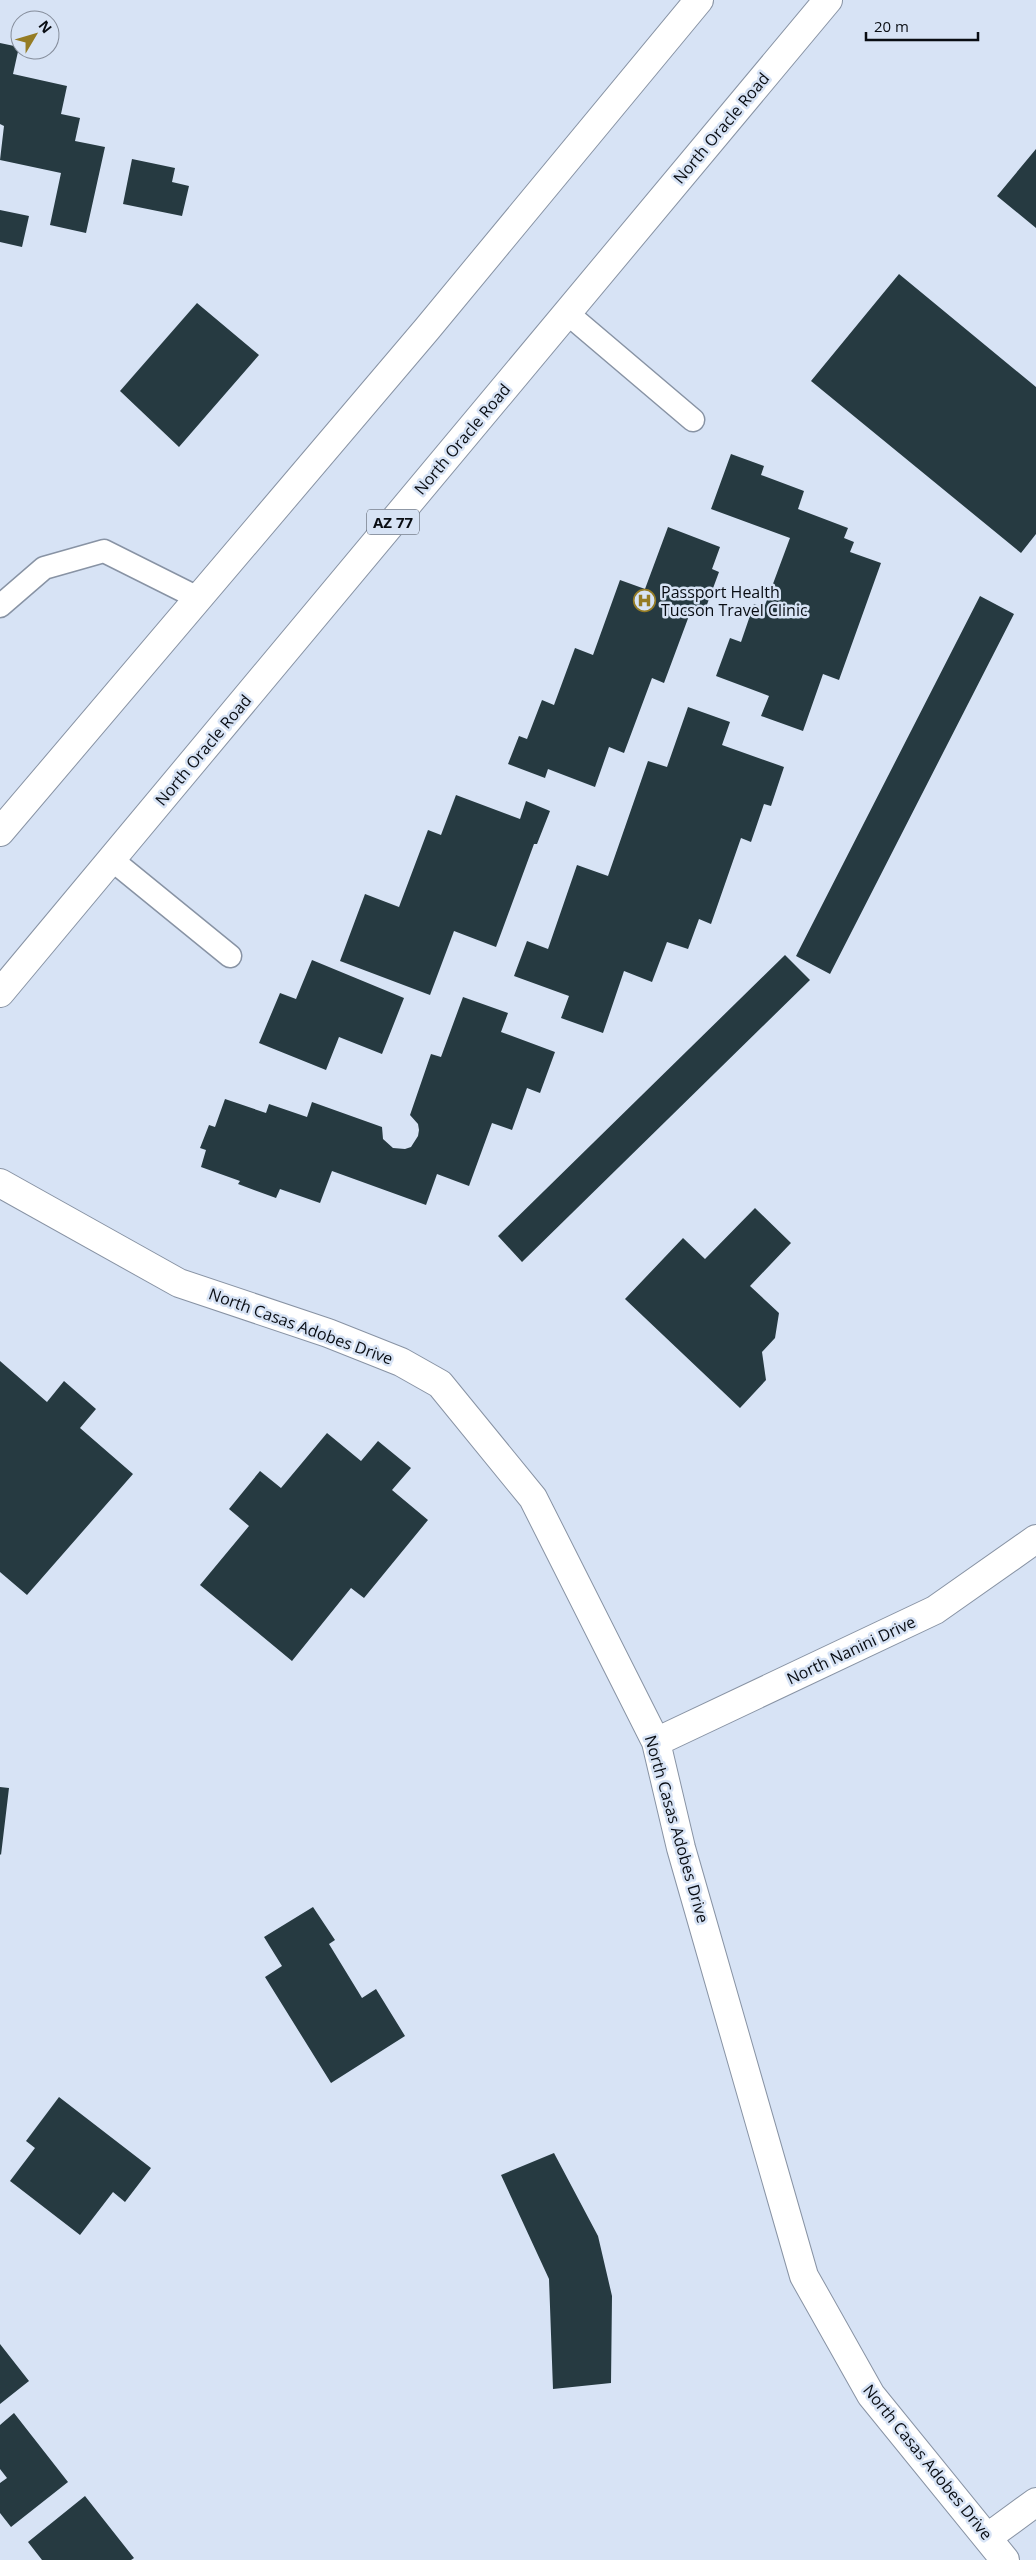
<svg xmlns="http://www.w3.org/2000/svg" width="1036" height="2560" viewBox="0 0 1036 2560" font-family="'Open Sans',sans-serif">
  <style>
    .building { fill: #263a41 }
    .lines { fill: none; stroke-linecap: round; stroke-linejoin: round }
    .lane-casing { stroke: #8893a4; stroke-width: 25 }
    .street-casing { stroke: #8893a4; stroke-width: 30 }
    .highway-casing { stroke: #8893a4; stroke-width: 30 }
    .lane { stroke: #fff; stroke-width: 22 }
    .street { stroke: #fff; stroke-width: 28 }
    .highway { stroke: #fff; stroke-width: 28 }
    .labels { text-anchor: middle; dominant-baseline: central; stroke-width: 5; stroke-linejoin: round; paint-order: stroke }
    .shield { fill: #d7e3f5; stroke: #474d57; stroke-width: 1 }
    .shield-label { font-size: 15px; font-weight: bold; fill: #090d13 }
    .street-label { font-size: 16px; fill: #090d13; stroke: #d7e3f5 }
    .poi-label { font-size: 16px; fill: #090d13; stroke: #d7e3f5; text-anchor: start }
  </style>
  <rect width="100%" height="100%" fill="#d7e3f5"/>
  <path class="building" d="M0,43L19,47L13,74L67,86L61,114L80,118L75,141L105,147L86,233L50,225L61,173L0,160L4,126L0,124Z
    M1036,149V228L997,196Z
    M132,159L175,168L172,182L189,186L182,216L123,204Z
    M0,210L29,216L22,247L0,242Z
    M899,274L1036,387V534L1021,553L811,381Z
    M197,303L259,355L179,447L120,391Z
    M731,454L764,466L761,475L804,491L798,509L848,528L844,538L854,542L850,552L881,563L839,680L823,674L803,731L761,716L769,696L716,676L730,638L741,642L754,604L764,608L790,538L711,509Z
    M668,527L720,547L712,569L719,572L705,610L693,605L664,683L652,678L624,753L609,747L595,787L548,769L545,778L508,764L519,736L527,739L542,700L554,705L575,648L593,655L620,580L645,589Z
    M980,596L1014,614L830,974L796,956Z
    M688,707L730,722L722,745L784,767L771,806L764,804L751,842L741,838L711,924L699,919L688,949L667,942L652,982L624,971L603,1033L561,1018L569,996L514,976L527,941L548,949L577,865L608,876L648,761L667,767Z
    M456,795L520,819L526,801L550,811L537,844H534L496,947L454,931L430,995L340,961L365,894L399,907L428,830L441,835Z
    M785,955L810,980L522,1262L498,1236Z
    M312,960L404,998L382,1054L339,1037L326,1070L259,1043L280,993L296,999Z
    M463,997L508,1013L501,1032L555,1052L540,1093L527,1088L512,1130L492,1123L469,1186L437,1174L426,1205L332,1171L320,1203L280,1189L276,1198L238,1184L240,1181L201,1167L206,1150L200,1148L209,1125L215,1127L225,1099L266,1113L269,1104L307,1117L312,1102L382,1127L383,1139L393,1148L405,1149L411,1147L418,1136L419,1130L418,1124L410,1115L431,1054L441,1057Z
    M755,1208L791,1243L750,1286L779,1313L775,1338L762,1352L766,1380L740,1408L625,1299L683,1238L705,1259Z
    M0,1361L47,1402L64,1381L96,1409L80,1428L133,1474L27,1595L0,1572Z
    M327,1433L361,1461L378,1441L411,1468L392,1490L428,1520L364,1598L351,1588L292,1661L200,1585L249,1526L229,1509L260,1471L281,1488Z
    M0,1787L9,1788L1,1855L0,1854Z
    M313,1907L335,1940L329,1944L362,1998L376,1989L405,2036L331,2083L265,1977L282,1966L264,1937Z
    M59,2097L151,2168L125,2202L113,2192L80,2235L10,2181L35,2148L26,2141Z
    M554,2153L598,2236L612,2296L611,2383L553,2389L549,2279L501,2175Z
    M0,2344L29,2381L0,2404Z
    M14,2413L68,2482L11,2527L0,2513V2483L7,2478L0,2469V2425Z
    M85,2496L134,2558L131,2560H42L28,2542Z"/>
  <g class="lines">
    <defs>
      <path id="lane" d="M567,313L693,420
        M0,606L44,568L104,551L198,598
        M111,859L230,956"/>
      <path id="street" d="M0,1183L179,1283L328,1333L401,1362L440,1384L533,1498L656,1742L681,1848L804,2276L871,2395L1005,2560
        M656,1742L935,1610L1036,1539
        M988,2537L1036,2502"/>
      <path id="highway" d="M0,832L427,329L699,0
        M0,993L828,0"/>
    </defs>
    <use href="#lane" class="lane-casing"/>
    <use href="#street" class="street-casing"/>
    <use href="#highway" class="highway-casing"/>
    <use href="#lane" class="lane"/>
    <use href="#street" class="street"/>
    <use href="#highway" class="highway"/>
  </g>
  <defs>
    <symbol id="hospital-ring" viewBox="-11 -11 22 22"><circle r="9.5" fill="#d7e3f5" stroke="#957c24" stroke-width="1.5"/><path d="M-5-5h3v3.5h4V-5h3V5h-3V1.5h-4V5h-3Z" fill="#957c24"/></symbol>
  </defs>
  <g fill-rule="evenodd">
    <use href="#hospital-ring" x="632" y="588" width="25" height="25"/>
  </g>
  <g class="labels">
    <rect class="shield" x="367" y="509.5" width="52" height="25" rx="4"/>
    <g class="shield-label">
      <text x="393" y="522">AZ 77</text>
    </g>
    <g class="street-label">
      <text transform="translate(721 128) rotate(-50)">North Oracle Road</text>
      <text transform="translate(462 439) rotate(-50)">North Oracle Road</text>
      <text transform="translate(203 750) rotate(-50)">North Oracle Road</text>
      <text transform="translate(301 1326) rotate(20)">North Casas Adobes Drive</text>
      <text transform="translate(851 1650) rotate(-25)">North Nanini Drive</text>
      <text transform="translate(677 1829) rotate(74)">North Casas Adobes Drive</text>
      <text transform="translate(928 2462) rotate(51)">North Casas Adobes Drive</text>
    </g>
    <g class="poi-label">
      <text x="661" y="592">Passport Health<tspan x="661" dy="18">Tucson Travel Clinic</tspan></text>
    </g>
  </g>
  <g transform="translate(35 35) rotate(52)"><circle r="24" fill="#d7e3f5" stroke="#858d9b"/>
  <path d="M0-4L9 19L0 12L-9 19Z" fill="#957c24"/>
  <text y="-8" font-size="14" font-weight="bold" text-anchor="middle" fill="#090d13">N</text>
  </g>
  <path d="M866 32v8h112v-8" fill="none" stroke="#090d13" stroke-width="2.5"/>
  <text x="874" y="32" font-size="15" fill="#090d13" stroke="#d7e3f5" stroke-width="4" paint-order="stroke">20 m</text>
</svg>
